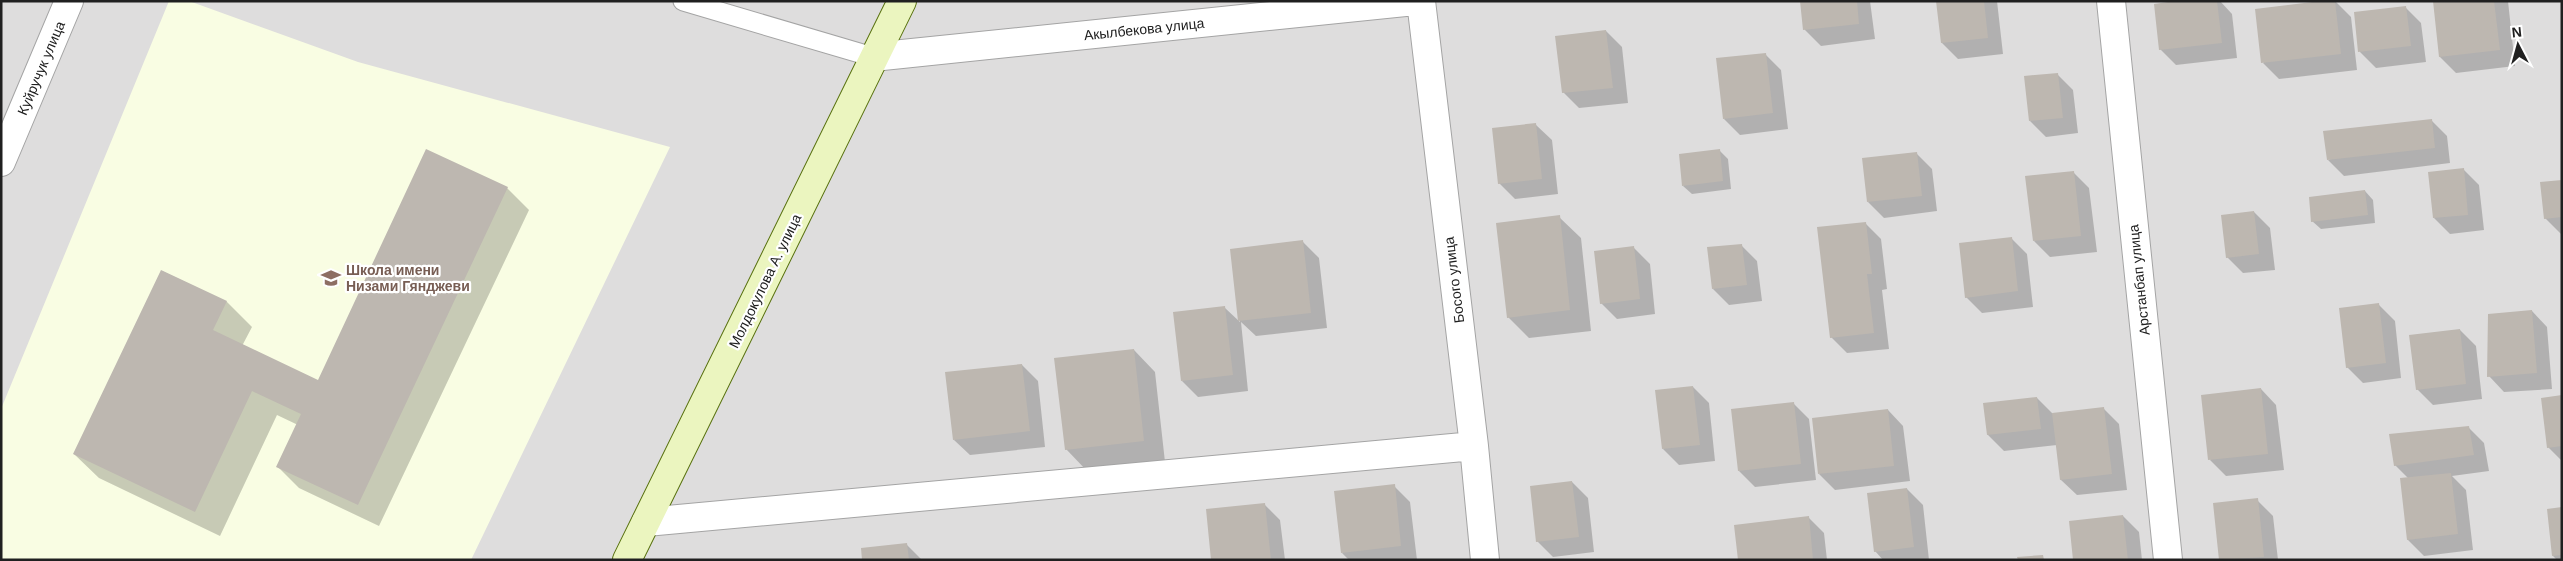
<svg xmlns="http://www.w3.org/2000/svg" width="2563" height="561" viewBox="0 0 2563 561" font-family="Helvetica,sans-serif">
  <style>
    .residential { fill: #dedddd }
    .education { fill: #f9fde3 }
    .shadow { fill: #0003 }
    .building { fill: #bdb7b0 }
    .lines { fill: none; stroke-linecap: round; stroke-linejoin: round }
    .lane-casing { stroke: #a4a4a4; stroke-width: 21 }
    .street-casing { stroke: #a4a4a4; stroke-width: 30 }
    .secondary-casing { stroke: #57700d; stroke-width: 30 }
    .lane { stroke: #fff; stroke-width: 19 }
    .street { stroke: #fff; stroke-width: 28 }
    .secondary { stroke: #ebf5bf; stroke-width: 28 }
    .labels { text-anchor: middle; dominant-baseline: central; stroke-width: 4.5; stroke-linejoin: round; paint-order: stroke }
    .street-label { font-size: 14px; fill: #202020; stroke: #fff }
    .education-label { font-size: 14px; font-weight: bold; fill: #785e54; stroke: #fff; text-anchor: start }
  </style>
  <rect width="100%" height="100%" fill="#f0eee7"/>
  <path class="residential" d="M1,1H2562V560H1Z"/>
  <path class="education" d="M169,1H189L358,62L670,147L471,560H1V409Z"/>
  <path class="shadow" d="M1801,1H1870L1875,39L1821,46L1805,30Z
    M1937,1H1997L2003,54L1958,59L1942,43Z
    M2186,1H2220L2232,14L2237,58L2176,65L2160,49Z
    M2332,1H2335L2351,17L2357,70L2279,79L2263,63Z
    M2434,1H2508L2515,66L2456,73L2440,57Z
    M2405,7L2421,23L2426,62L2376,68L2360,52L2355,13Z
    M1606,31L1622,47L1628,103L1579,108L1563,92Z
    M1765,54L1781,70L1788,129L1740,135L1724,119Z
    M2057,74L2073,90L2078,133L2046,137L2030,121Z
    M2431,120L2447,136L2450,163L2344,176L2328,160Z
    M1536,125L1552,140L1558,194L1515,199L1499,183Z
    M1719,150L1728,159L1731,189L1692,194L1683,186Z
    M1916,153L1932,169L1937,211L1884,218L1868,202Z
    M2463,169L2479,185L2484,230L2450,234L2434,218Z
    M2073,172L2089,188L2097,252L2050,257L2034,241Z
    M2562,181V234H2561L2545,218Z
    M507,188L529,210L379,526L299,488L278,467L298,425L277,415L220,536L99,478L74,454L162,271L227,302L252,327L242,346L318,382Z
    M2365,191L2373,200L2375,223L2321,229L2312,221Z
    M2254,212L2270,228L2275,270L2243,273L2227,257Z
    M1559,217L1581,238L1591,331L1529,338L1508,317Z
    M1865,223L1881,239L1887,289L1882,290L1889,349L1847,353L1831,337Z
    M2011,238L2027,254L2033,307L1982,313L1966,297Z
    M1303,242L1319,258L1327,328L1256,336L1241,322L1248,391L1198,397L1182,381L1225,308L1240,322L1231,250Z
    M1741,245L1757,261L1762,301L1729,305L1713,289Z
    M1634,248L1650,264L1655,314L1617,319L1601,303Z
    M2379,305L2395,321L2401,378L2363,383L2347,367Z
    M2532,311L2547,327L2552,389L2504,392L2489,376Z
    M2460,330L2476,346L2482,399L2433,405L2417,389Z
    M1134,350L1155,372L1165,462L1087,471L1066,449Z
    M1022,365L1038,381L1045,447L970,455L954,440Z
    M1693,387L1709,403L1715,461L1679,465L1663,449Z
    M2261,389L2276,405L2284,470L2226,476L2210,460Z
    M2562,396V461L2548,447Z
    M2037,398L2053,414L2103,408L2119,424L2127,490L2077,495L2061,480L2057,445L2004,451L1988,435L1985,404Z
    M1793,403L1809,419L1816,480L1755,487L1739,471Z
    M1888,410L1903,426L1910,481L1835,490L1819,474Z
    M2468,427L2484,443L2489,471L2452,476L2466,490L2473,550L2424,556L2408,540V478L2395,465Z
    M1572,482L1588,498L1594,552L1553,557L1537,541Z
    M1394,486L1410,502L1417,560H1349L1342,553Z
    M1907,489L1923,505L1929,560H1883L1875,551Z
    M2257,500L2273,516L2278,560H2221Z
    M1264,504L1280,520L1285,560H1212Z
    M2562,508V560H2557L2553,556Z
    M2123,516L2139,532L2142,560H2074Z
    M1808,517L1824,533L1827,560H1739Z
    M906,544L922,560H863Z"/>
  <path class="building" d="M1800,1H1857L1859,24L1803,30Z
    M1936,1H1984L1988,38L1941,43Z
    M2175,1H2217L2222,43L2159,50L2154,4Z
    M2320,1H2335L2341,54L2261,63L2255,9Z
    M2433,1H2494L2500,50L2439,57Z
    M2406,6L2411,46L2358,52L2354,12Z
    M1606,30L1613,88L1562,93L1555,36Z
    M1766,53L1773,113L1723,119L1716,58Z
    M2058,73L2063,118L2029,121L2024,76Z
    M2432,119L2435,148L2327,160L2323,131Z
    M1536,123L1542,179L1498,184L1492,128Z
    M426,149L508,187L358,505L276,467L301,414L252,391L195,512L73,454L161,270L227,301L213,330L318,380Z
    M1720,149L1723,181L1682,186L1679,154Z
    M1917,152L1922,196L1867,202L1862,158Z
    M2464,168L2468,215L2433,218L2428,172Z
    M2074,171L2081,236L2033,241L2025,176Z
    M2562,180V217L2544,219L2540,182Z
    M2365,190L2368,215L2311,222L2309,197Z
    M2254,211L2259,254L2226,258L2221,215Z
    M1560,215L1570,310L1507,318L1496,223Z
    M1866,222L1872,274H1867L1874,333L1830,338L1817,227Z
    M2012,237L2018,291L1965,298L1959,243Z
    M1303,240L1311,313L1238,321L1230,249Z
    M1742,244L1747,285L1712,289L1707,247Z
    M1634,246L1640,299L1600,304L1594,251Z
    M2379,303L2386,363L2346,368L2339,308Z
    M1225,306L1233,375L1181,381L1173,312Z
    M2532,310L2537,373L2487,377L2488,314Z
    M2460,329L2466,384L2416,390L2409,335Z
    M1134,349L1144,441L1065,450L1054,358Z
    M1022,364L1030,431L953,440L945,372Z
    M1693,386L1700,445L1662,449L1655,390Z
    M2261,388L2268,454L2208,460L2201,395Z
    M2562,395V446L2547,448L2541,398Z
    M2037,397L2041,429L1987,435L1983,403Z
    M1794,402L1801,464L1738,471L1731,409Z
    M2104,407L2112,474L2060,480L2052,413Z
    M1888,409L1894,466L1818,474L1812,418Z
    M2469,426L2474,455L2394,466L2389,434Z
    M2451,473L2458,534L2407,540L2400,478Z
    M1572,481L1579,537L1536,542L1530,486Z
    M1395,484L1401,546L1341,553L1334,491Z
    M1907,488L1914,547L1874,552L1867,493Z
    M2258,498L2264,557L2219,560L2213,503Z
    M1265,503L1271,560H1211L1206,509Z
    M2562,507V555L2552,556L2547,509Z
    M2123,515L2128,560H2073L2069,521Z
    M1809,516L1813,560H1738L1734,525Z
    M907,543L909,560H862L861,548Z
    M2043,555L2044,560H2018L2017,557Z"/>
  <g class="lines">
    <defs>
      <path id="lane" d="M683,1L873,57"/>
      <path id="street" d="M1421,1L1474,446L1485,560
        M2111,1L2168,560
        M873,57L1415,1
        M1,162L69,1
        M646,522L1474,446"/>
      <path id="secondary" d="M627,560L902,1"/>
    </defs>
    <use href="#lane" class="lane-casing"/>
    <use href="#street" class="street-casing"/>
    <use href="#secondary" class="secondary-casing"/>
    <use href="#lane" class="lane"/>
    <use href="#street" class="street"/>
    <use href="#secondary" class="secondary"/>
  </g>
  <defs>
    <symbol id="school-bare" viewBox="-9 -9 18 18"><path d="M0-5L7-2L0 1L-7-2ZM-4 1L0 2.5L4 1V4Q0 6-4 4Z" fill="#8d6e63" stroke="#fff" stroke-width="2.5" paint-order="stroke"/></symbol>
  </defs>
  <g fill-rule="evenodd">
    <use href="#school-bare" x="317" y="264" width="28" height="28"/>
  </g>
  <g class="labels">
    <g class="street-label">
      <text transform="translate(1144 29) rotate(-6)">Акылбекова улица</text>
      <text transform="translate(41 68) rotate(-67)">Куйручук улица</text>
      <text transform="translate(1454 280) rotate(-97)">Босого улица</text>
      <text transform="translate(2139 280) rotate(-96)">Арстанбап улица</text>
      <text transform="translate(765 281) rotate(-64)">Молдокулова А. улица</text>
    </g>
    <g class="education-label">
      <text x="346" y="270">Школа имени<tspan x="346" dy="16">Низами Гянджеви</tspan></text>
    </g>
  </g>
  <rect width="2563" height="561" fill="none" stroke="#202020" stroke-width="5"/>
  <g transform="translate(2518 45) rotate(354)" stroke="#ffffff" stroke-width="4" paint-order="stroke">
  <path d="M0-4L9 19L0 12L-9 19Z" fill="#202020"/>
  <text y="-8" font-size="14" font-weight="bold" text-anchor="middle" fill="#202020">N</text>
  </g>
</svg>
